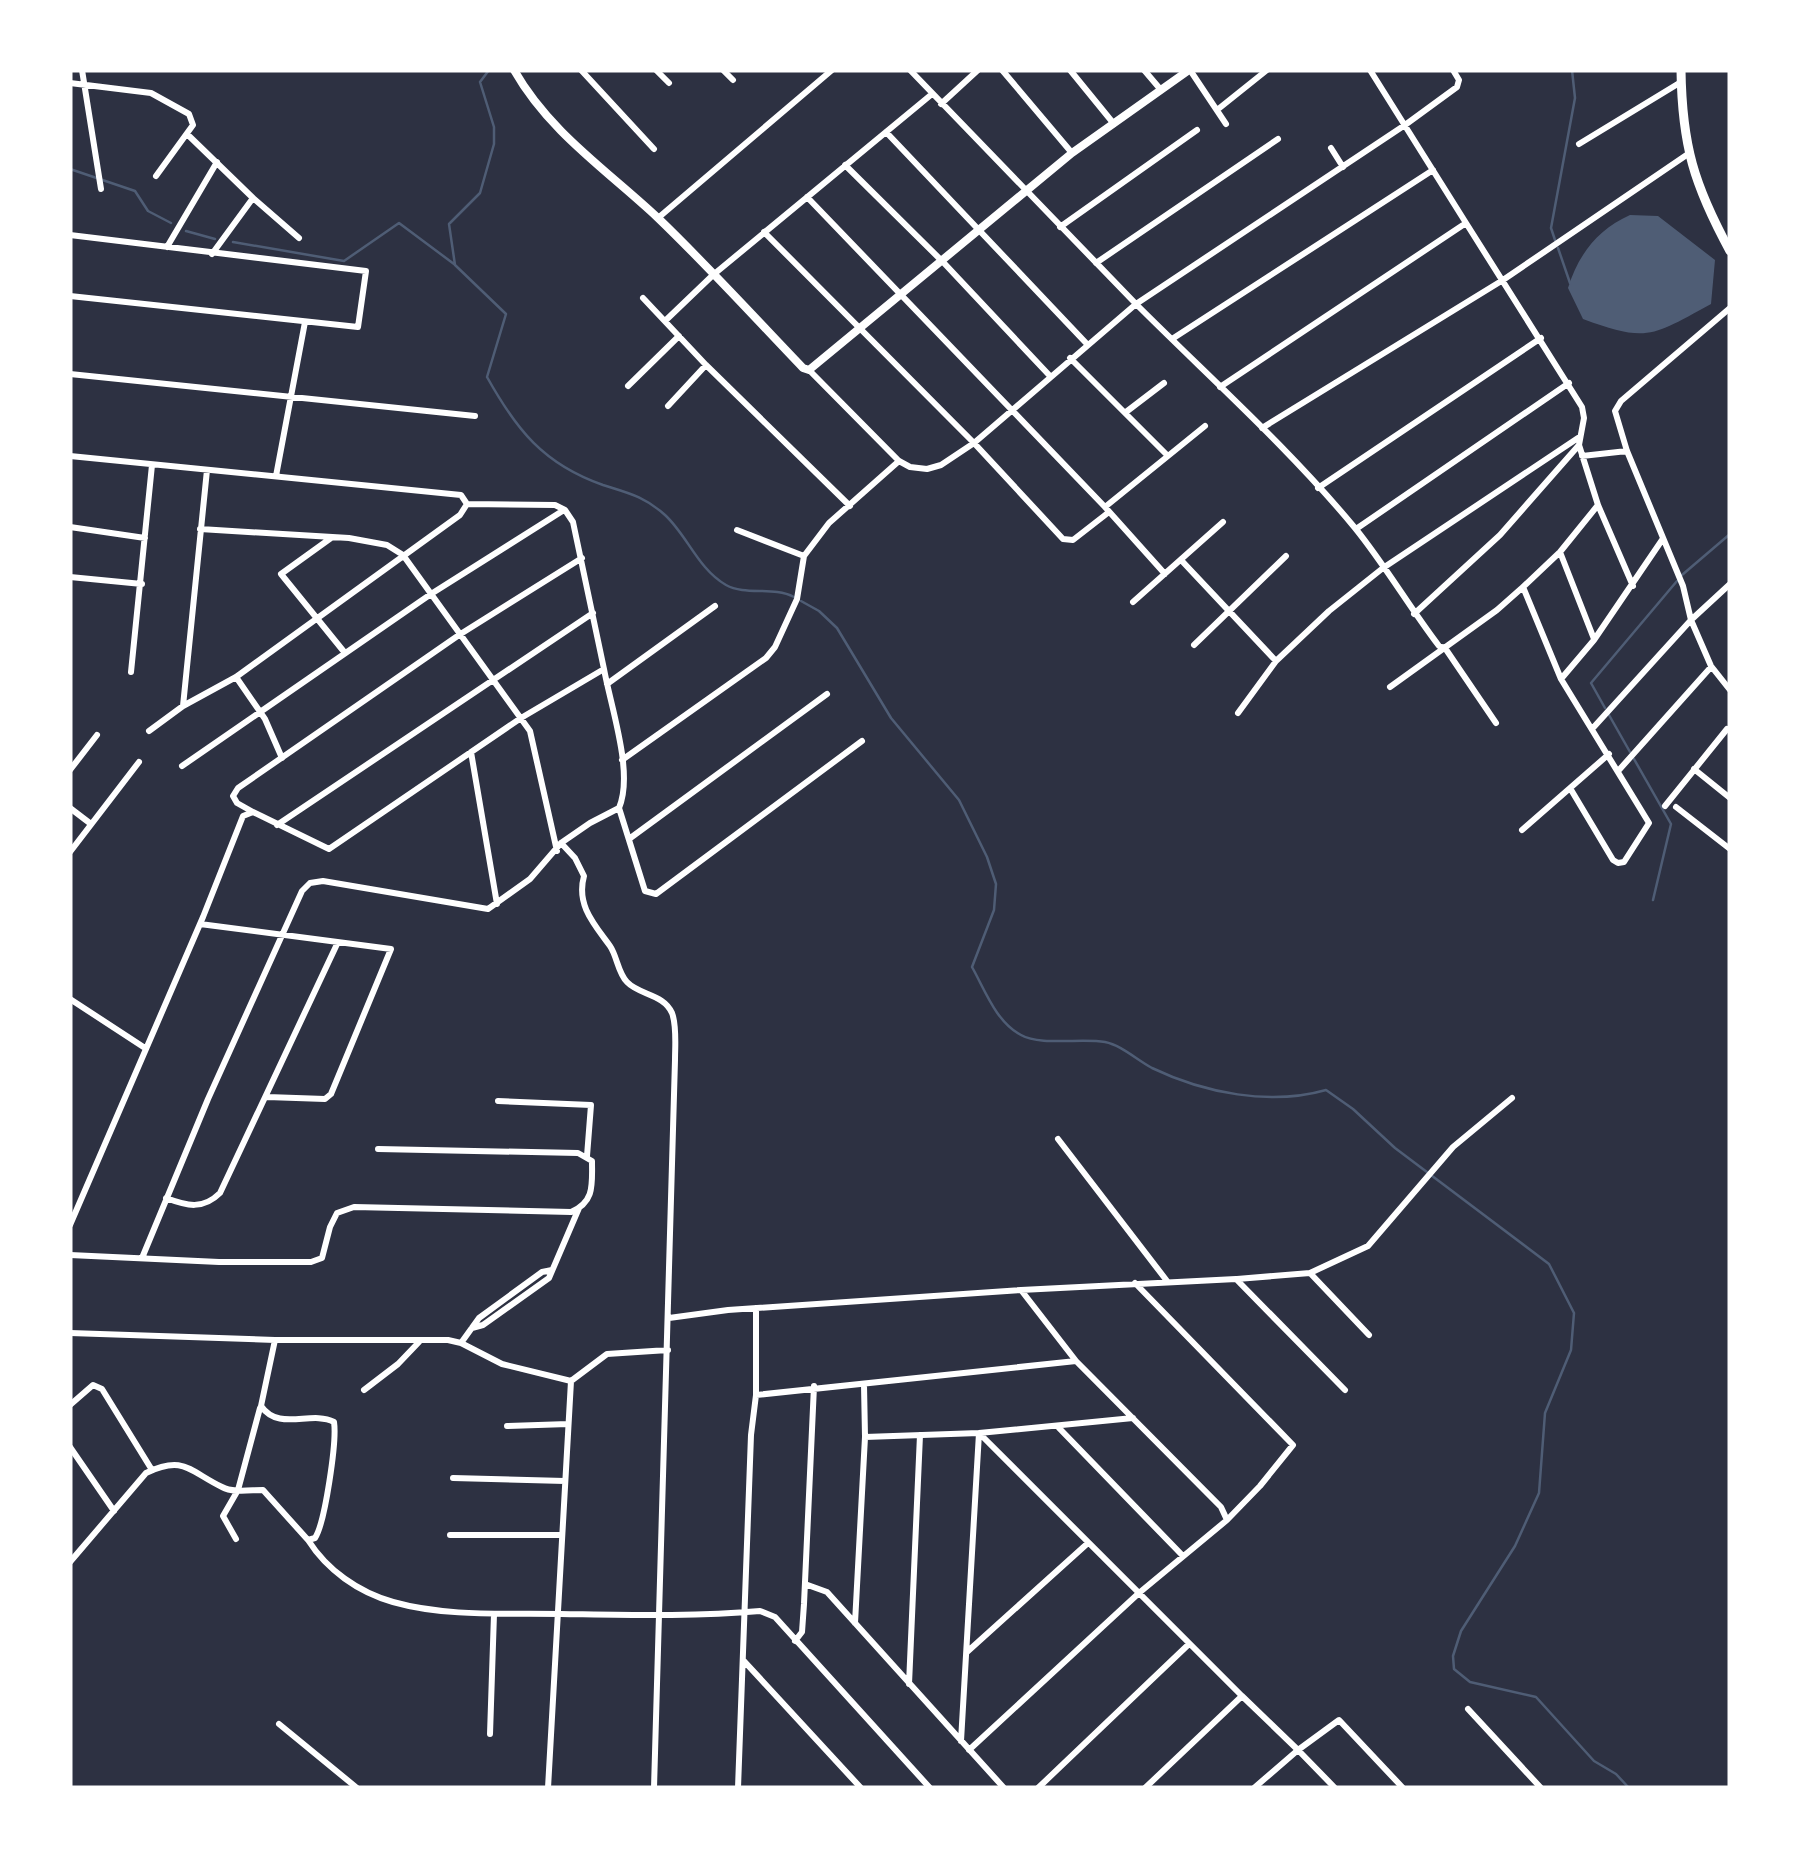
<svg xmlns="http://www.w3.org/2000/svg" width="1800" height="1858" viewBox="0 0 1800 1858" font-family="'Work Sans',sans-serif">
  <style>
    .water { fill: #4f5d75 }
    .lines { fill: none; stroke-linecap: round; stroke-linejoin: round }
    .stream { stroke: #4f5d75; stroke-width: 2.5 }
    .minor { stroke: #fff; stroke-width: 6 }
    .tertiary { stroke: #fff; stroke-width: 8 }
    .secondary { stroke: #fff; stroke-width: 9 }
  </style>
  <rect width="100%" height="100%" fill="#2d3142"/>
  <path class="water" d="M1630,215L1658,216L1715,260L1711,304C1652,336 1648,343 1583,319L1568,288C1578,255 1598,229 1630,215Z"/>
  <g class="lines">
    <path class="stream" d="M489,70L480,82L494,127V144L480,193L449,224L455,265L506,314L487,377C516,429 543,464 603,485C628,493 644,496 665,515C687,535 698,569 726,585C746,596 773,586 794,597
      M70,169L135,191L148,211L171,223
      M186,231L215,239
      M1555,240L1551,228L1575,98L1572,70
      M233,242L344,261L399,223L454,264
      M1558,248L1570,283
      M1682,575L1730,534
      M801,601L819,611L837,628L891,718L959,800L987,857L996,884L994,910L972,967C985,990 996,1022 1021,1035C1040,1046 1082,1038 1105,1042C1121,1045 1137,1060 1152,1068C1204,1093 1270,1106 1326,1090L1353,1109L1395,1148L1549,1264L1574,1313L1571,1350L1545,1413L1539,1493L1515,1546L1461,1631L1453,1656L1454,1669L1470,1682L1536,1697L1594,1761L1616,1774L1629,1788
      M1605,708L1591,683L1677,581
      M1609,715L1630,752
      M1634,759L1671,824L1653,900"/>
    <path class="minor" d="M82,70L101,189
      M581,70L654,149
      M656,70L669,83
      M723,70L733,80
      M1002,70L1072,153
      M1070,70L1114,124
      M1144,70L1161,90
      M1190,70L1226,124
      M1453,70L1459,80L1457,87L1405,125L1136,304C1209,377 1289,448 1355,528C1385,565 1410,608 1439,646L1445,648L1496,723
      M70,83L151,93L189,114L193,125L156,176
      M941,104L978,70
      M1217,110L1267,70
      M886,132L1087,344
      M187,134L253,198L212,254
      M1579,144L1681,82
      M1331,148L1343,167
      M845,165L943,262L1050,376
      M807,197L1105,507L1165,574
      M253,198L299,238
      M658,218L832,70
      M1466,223L1582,407L1584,418L1579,445L1598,505L1560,552L1523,587L1561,679
      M1060,227L1197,130
      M764,232L974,443L1063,539L1073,540L1109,512
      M70,235L366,271L358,327L70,296
      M167,247L217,162
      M1096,263L1278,139
      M643,298L706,365L850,506
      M1730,308L1621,401L1615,411L1627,451L1683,586L1691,620L1711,666L1730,690
      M665,321L713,275L932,94
      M1172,339L1433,170
      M1070,358L1167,455
      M809,370L899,461L910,467L927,469L941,465L974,443L1136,304L910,70
      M70,374L475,416
      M628,386L679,336
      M1220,387L1466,223L1370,70
      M668,406L706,365
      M1126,412L1164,383
      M1262,428L1503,280L1688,154
      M70,456L461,495L467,504L555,505L565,510L573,522L604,669L521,718L329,849L253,812L243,816L203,917L70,1225
      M1582,456L1627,451
      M276,476L305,322
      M1318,488L1541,338
      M1598,505L1633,586
      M1105,507L1205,426
      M70,527L145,538
      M200,529L349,538L387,545L403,555L530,731L557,851
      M1356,529L1569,383
      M737,530L804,556
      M331,538L281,574L345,653
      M1560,552L1594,639
      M1181,560L1276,661
      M70,577L142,584
      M1133,602L1223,522
      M1414,614L1500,535L1579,445
      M1194,645L1286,556
      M131,672L152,465
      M236,677L265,719L282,758
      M607,684L715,606
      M1390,687L1497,610L1523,587
      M183,706L207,470
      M1238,713L1276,661L1329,611L1383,568L1578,438
      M1592,729L1691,620L1730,584
      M149,731L183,706L236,677L460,515L467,504
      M471,752L497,904
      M622,760L766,658L775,647L797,599L804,556L829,523L899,461
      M182,766L431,594L564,510
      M1694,769L1730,798
      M70,770L97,735
      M1619,770L1711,667
      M1570,788L1613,860L1618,863L1624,862L1649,823L1561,679L1594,640L1662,540
      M1665,806L1727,729
      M1676,807L1730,849
      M70,808L91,824
      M619,808L645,891L656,894L862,741
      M253,812L237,803L233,796L238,788L459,635L582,558
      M277,825L593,613
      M1522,830L1609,754
      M629,839L827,694
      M561,843L590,823L619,808C634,773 611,708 604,669
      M70,852L139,762
      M200,924L391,949L331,1094L325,1099L267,1097
      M70,999L145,1048
      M498,1101L591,1105L587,1156
      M1058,1139L1167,1281
      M166,1198C187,1206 203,1210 220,1193L338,942
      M70,1255L219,1262H311L322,1258L330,1227L337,1213L354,1207L571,1212C595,1202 592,1184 592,1161L578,1153L378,1149
      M142,1258L208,1099L302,891L310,883L323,881L488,909L530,879L561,843L575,858L584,876C576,905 594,924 610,946C617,956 618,973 627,982C639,995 664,994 672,1013C677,1026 675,1046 675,1060L654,1788
      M1310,1273L1369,1335
      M1237,1279L1310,1273L1368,1246L1453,1147L1512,1098
      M1135,1283L1293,1445L1260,1486L1227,1520
      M1021,1290L1236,1279L1345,1390
      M669,1318L728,1310L1021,1290L1076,1361L756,1395L751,1435L738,1788
      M472,1328L483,1325L549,1278L579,1208
      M70,1333L275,1340H448L461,1343L502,1364L571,1381L607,1354L668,1350
      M461,1343L479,1318L542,1272L552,1270
      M864,1385L865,1437
      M364,1390L398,1364L419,1342
      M756,1395V1308
      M70,1405L93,1385L102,1389L152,1470
      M507,1426L568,1424
      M1059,1428L1183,1556
      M70,1447L114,1511
      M453,1478L565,1481
      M450,1535H561
      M236,1539L223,1516L238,1490L260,1408
      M308,1540C327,1570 358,1592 393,1602C446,1617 506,1613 561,1614C627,1615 694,1617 760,1611L775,1617L930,1788
      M70,1562L146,1473C184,1455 189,1471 222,1487C233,1493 250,1490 263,1490L308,1540L315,1538C325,1523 337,1441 334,1422C311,1410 279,1432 261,1406L275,1340
      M805,1584L827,1592L1004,1788
      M855,1623L865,1437L979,1433L1242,1696
      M795,1641L802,1632L804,1604L814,1386
      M967,1652L1088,1543
      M743,1660L861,1788
      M909,1684L920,1435
      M1468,1709L1541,1788
      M279,1724L357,1788
      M490,1734L494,1614
      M961,1741L979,1433L1133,1418
      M969,1750L1139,1593L1227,1520L1221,1507L1076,1361
      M548,1788L571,1381
      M1038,1788L1189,1644
      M1145,1788L1242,1696L1298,1750L1339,1720L1403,1788
      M1254,1788L1298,1750L1335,1788"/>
    <path class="tertiary" d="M514,70C550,133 607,170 658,218C708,266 755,318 803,368L809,370L1072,153L1189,70"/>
    <path class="secondary" d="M1681,70C1682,145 1694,185 1730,251"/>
  </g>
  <rect width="1800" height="1858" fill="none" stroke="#ffffff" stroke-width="145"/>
</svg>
